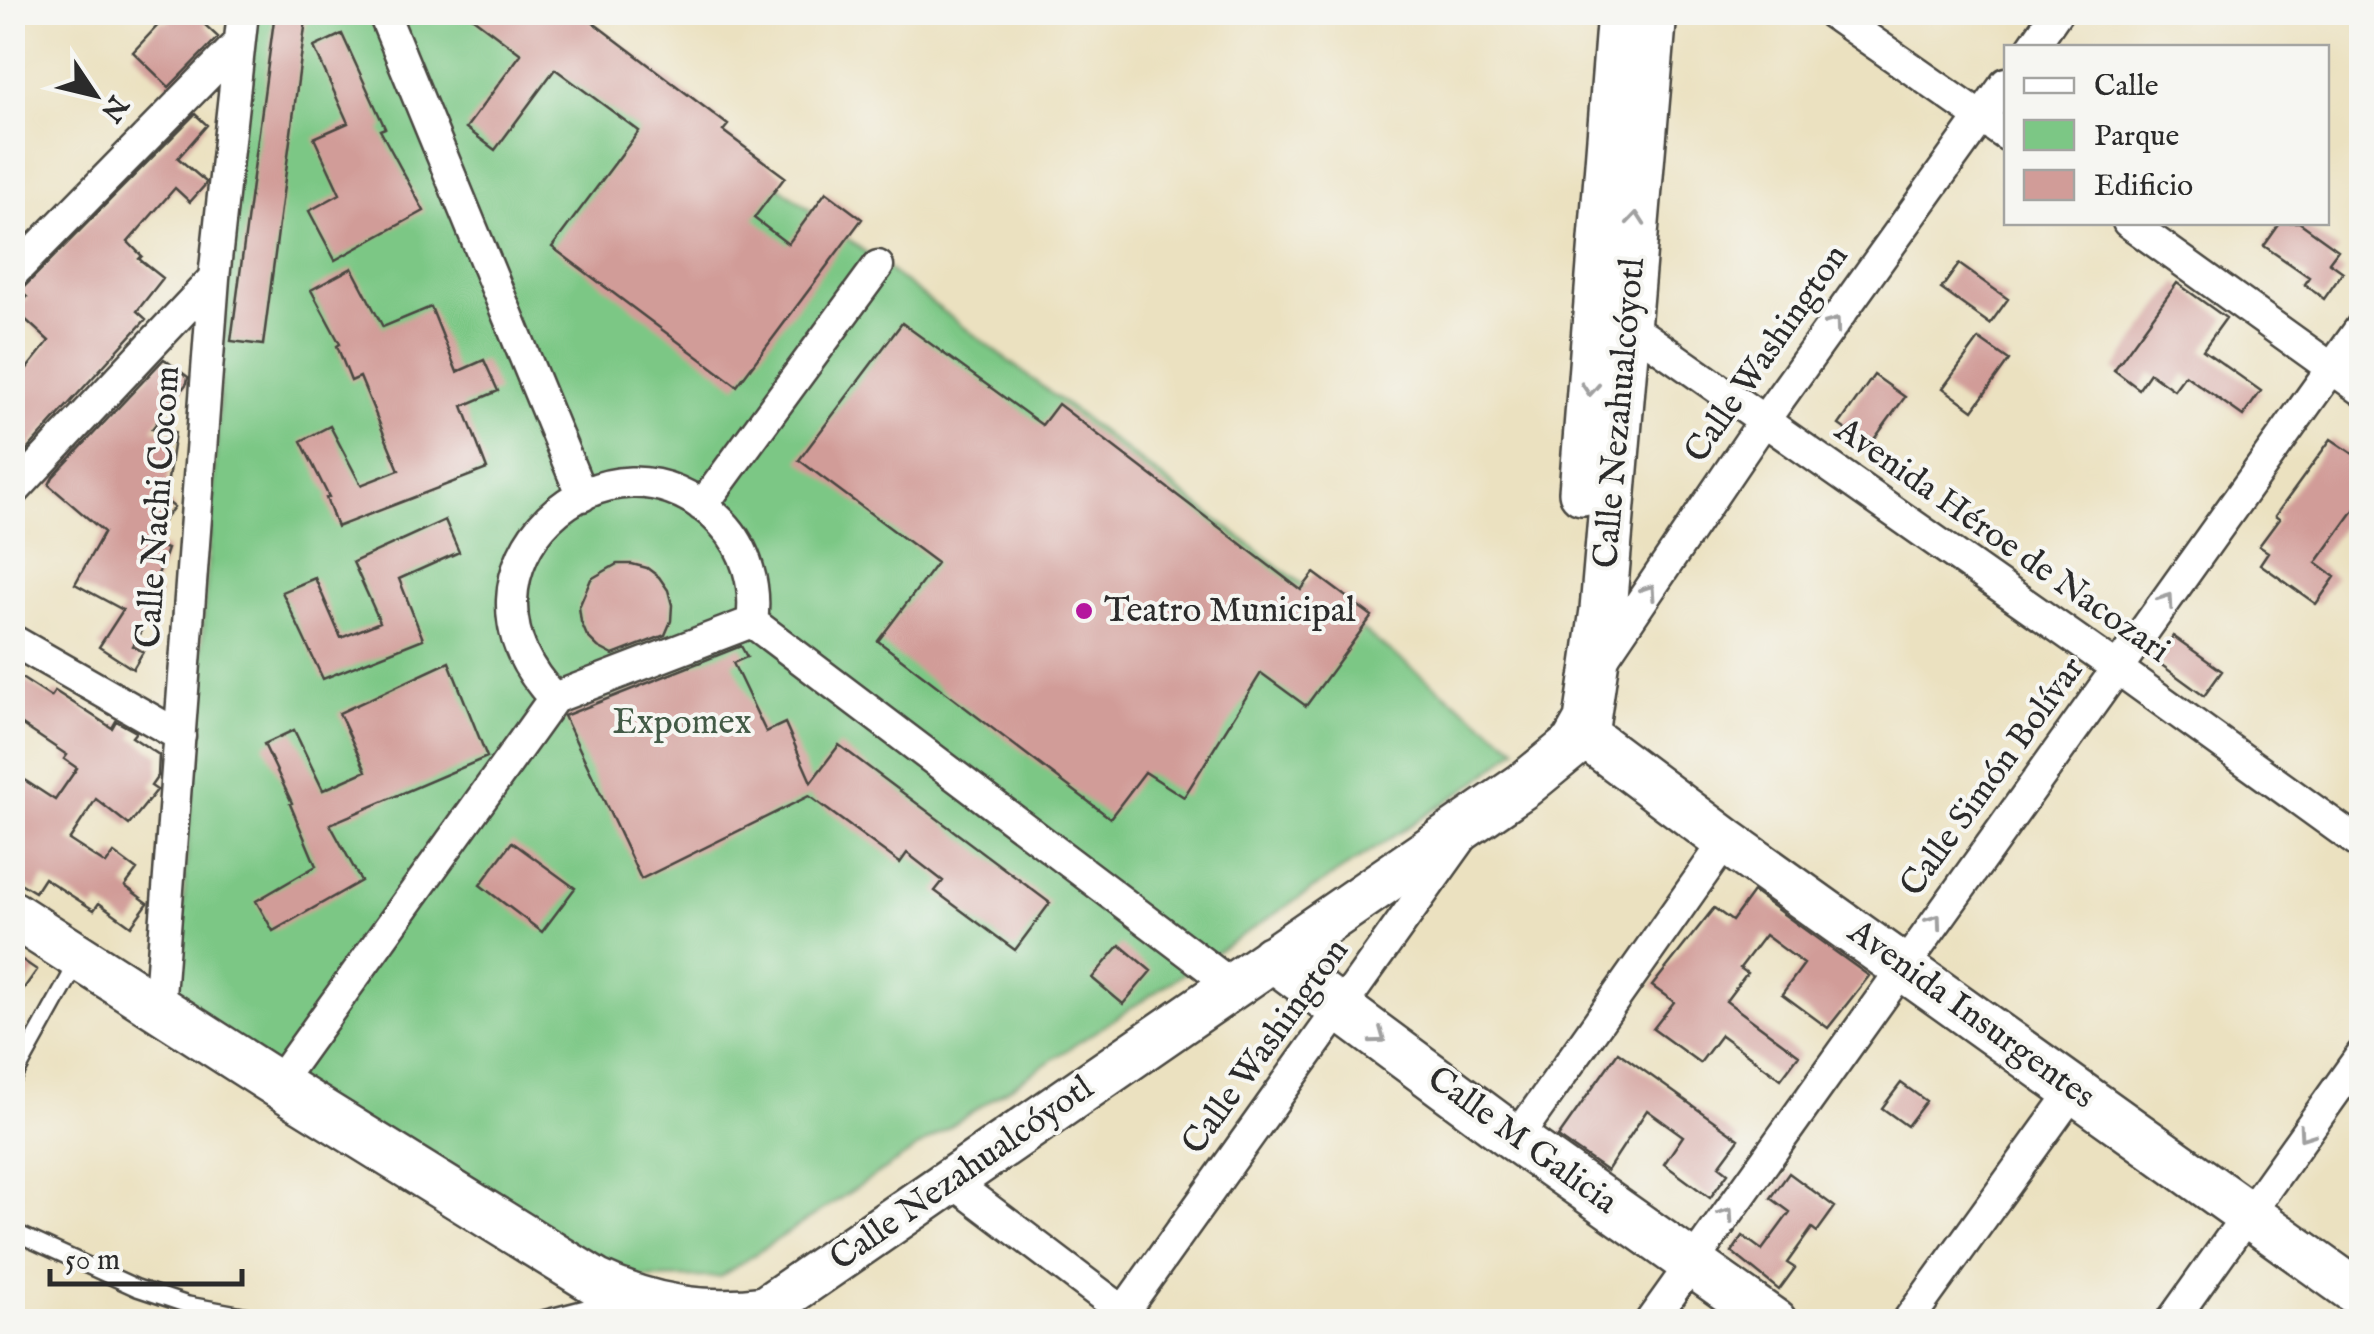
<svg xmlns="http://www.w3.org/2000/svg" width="2374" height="1334" viewBox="0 0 2374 1334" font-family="'IM FELL English',serif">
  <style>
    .green { fill: #7cc785; stroke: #547958; stroke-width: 2.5 }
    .building { fill: #d19c98 }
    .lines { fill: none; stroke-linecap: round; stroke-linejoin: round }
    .lane-casing { stroke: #484641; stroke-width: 20 }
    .street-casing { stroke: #484641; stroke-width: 35 }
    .secondary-casing { stroke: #484641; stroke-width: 50 }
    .lane { stroke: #fff; stroke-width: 15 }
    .street { stroke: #fff; stroke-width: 30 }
    .secondary { stroke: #fff; stroke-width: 45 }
    .oneway { stroke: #a0a0a0 }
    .poi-dot { fill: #b5179e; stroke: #f6f6f2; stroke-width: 4 }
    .labels { text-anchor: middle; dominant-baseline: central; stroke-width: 8; stroke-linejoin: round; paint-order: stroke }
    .street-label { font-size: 35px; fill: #2b2b2b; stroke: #f6f6f2 }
    .poi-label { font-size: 35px; fill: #2b2b2b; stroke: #f6f6f2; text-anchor: start }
    .park-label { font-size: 35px; fill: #435a46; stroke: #f6f6f2 }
  </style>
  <rect width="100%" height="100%" fill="#f6f6f2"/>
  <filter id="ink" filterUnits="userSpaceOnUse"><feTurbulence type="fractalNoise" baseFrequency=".01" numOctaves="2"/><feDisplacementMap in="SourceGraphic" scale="20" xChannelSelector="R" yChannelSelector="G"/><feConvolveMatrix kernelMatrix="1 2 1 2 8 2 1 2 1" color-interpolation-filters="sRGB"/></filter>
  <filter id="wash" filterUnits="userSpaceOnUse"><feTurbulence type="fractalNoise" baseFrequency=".0048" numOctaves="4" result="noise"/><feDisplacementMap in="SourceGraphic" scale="40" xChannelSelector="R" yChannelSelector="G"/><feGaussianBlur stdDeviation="2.25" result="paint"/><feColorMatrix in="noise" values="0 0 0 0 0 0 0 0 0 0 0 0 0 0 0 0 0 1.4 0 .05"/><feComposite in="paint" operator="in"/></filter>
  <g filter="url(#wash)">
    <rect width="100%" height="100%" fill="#ebe1c0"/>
    <path class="green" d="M247,13H551L1517,748L1478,781L720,1277L600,1278L175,1019Z"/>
    <g id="blocks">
      <path class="building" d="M176,12H216L205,25L218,37L169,87L133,52L163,20L167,23Z
        M275,12H307L263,345L231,341Z
        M465,12H579L728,125L723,131L785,177L754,218L788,244L826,192L862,219L737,386L552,247L639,131L555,69L495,150L466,128L521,54Z
        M342,34L385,128L380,130L424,211L335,260L309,211L340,194L314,138L348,123L314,47Z
        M195,114L207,125L178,158L206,182L205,185L190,202L175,188L128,242L142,256L139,259L163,278L137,311L146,319L24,453L12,443V387L49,341L15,310L27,297L20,291Z
        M2281,222H2299L2338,250L2329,262L2343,272L2324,299L2304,284L2309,277L2264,246Z
        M1959,264L2008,299L1990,324L1941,289Z
        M352,268L383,327L431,307L457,372L484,360L498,391L463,406L487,469L337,527L326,498L329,497L301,441L330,426L361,485L399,470L360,377L351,381L337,346L340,344L311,290Z
        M2177,283L2226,318L2203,350L2261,391L2243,416L2185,375L2174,390L2150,373L2139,389L2114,370Z
        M902,323L1042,425L1058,404L1301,590L1314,573L1372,616L1306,706L1261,673L1184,797L1145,772L1110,818L878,641L937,563L799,460Z
        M1979,339L2009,360L1973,410L1943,388Z
        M164,359L188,377L187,383L152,429L175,432L165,500L174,507L147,542L167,549L153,589L161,594L133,646L143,652L133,669L99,647L123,610L75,584L104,532L49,485L53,477Z
        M1874,375L1905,397L1869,446L1839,425Z
        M2331,439L2362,460V499L2316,563L2335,577L2316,604L2260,564L2268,552L2259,546L2279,519L2275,516Z
        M445,520L459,552L399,579L423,639L323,679L282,592L315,578L341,638L380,622L353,562Z
        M617,564H632L647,568L659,577L668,590L672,605L671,621L665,635L613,655L598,647L587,636L581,622L579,607L591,579Z
        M2173,636L2222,671L2204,696L2156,661Z
        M741,646L747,657L733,663L766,732L785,723L811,782L839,745L1050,903L1015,950L935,891L943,881L907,853L900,863L809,796L641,879L564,716Z
        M449,662L487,757L330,824L361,881L273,931L256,901L316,866L290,804L292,803L264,744L294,730L323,790L366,771L339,713Z
        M12,672L51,697L55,691L112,728L116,721L136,732L132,737L159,755L158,776L151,786L157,790L129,825L96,799L69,840L106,864L114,853L137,870L125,886L148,903L131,926L99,903L94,910L44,878L35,892L12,878V772L55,800L77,768L64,759L67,755L12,718Z
        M512,842L575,888L542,932L480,885Z
        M1753,892L1869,976L1828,1028L1782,994L1804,964L1765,935L1740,968L1747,973L1726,1001L1799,1055L1781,1079L1721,1035L1700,1063L1653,1029L1674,1002L1652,986L1714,908L1732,921Z
        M1120,945L1151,971L1123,1004L1092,978Z
        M12,953L37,970L12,1005Z
        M1618,1052L1739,1139L1719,1166L1728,1173L1710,1198L1664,1164L1683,1136L1647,1110L1607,1171L1558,1137Z
        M1901,1083L1926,1101L1907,1126L1882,1108Z
        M1789,1173L1835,1207L1817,1232L1812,1228L1787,1263L1795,1268L1779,1290L1732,1252L1743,1236L1762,1250L1790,1212L1771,1198Z"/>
    </g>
  </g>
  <g filter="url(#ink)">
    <use href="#blocks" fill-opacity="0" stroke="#484641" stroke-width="2.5"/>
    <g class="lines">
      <defs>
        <path id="lane" d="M12,1081L78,962
          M12,1231L137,1288L188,1305L281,1322
          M531,1322L601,1304"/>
        <path id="street" d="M383,12L582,496
          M1830,12L2006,135
          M2032,48L2057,12
          M2128,222L2362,390
          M12,274L239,43
          M1615,316L2118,669L2362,845
          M12,493L214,278
          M702,506L878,266
          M752,622L1232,985
          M12,640L180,736
          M1601,661L1765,419L2006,83
          M159,1009L214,278L243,12
          M277,1084L554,698L752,622C757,587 747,549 722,523C609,405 430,570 554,698
          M1516,1139L1726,841
          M951,1181L1137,1322
          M596,1282L605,1322
          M1116,1322L1461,839
          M1650,1322L2362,326
          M1907,1322L2075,1089
          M2171,1322L2362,1054"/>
        <path id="secondary" d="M1582,492L1620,12
          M1582,733L1726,841L2362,1296
          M12,914L277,1084L596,1282C651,1308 704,1317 765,1309L1524,785L1574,744L1587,721L1603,610L1654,12
          M1272,958L1516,1139L1774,1322"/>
      </defs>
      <use href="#lane" class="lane-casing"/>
      <use href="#street" class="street-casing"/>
      <use href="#secondary" class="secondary-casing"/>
      <use href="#lane" class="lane"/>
      <use href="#street" class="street"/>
      <use href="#secondary" class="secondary"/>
    </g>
    <defs><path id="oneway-chevron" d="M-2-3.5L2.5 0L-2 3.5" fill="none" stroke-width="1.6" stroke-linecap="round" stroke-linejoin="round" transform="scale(2.5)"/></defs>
    <g class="oneway">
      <use href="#oneway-chevron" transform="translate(1636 219) rotate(-85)"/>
      <use href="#oneway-chevron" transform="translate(1834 324) rotate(-54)"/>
      <use href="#oneway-chevron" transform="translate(1590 389) rotate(94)"/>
      <use href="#oneway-chevron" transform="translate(1649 591) rotate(-56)"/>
      <use href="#oneway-chevron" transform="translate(2167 600) rotate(-55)"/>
      <use href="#oneway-chevron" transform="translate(1935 921) rotate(-54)"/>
      <use href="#oneway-chevron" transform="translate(1379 1037) rotate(36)"/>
      <use href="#oneway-chevron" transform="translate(2305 1134) rotate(125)"/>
      <use href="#oneway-chevron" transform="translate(1727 1214) rotate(-55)"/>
    </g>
  </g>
  <circle class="poi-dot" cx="1084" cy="611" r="10"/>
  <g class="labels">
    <g class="street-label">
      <text transform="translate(1767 354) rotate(-55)">Calle Washington</text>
      <text transform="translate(1620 413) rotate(-85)">Calle Nezahualcóyotl</text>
      <text transform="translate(159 507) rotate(-86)">Calle Nachi Cocom</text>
      <text transform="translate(2002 541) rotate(35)">Avenida Héroe de Nacozari</text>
      <text transform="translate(1993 777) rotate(-54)">Calle Simón Bolívar</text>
      <text transform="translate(1971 1015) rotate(36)">Avenida Insurgentes</text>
      <text transform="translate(1266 1047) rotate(-54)">Calle Washington</text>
      <text transform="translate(1522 1141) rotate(36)">Calle M Galicia</text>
      <text transform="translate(962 1174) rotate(-35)">Calle Nezahualcóyotl</text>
    </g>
    <g class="poi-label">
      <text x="1104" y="611">Teatro Municipal</text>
    </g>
    <g class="park-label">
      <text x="682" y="723">Expomex</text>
    </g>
  </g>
  <rect width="2374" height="1334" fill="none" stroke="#f6f6f2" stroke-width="50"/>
  <rect x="2004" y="45" width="325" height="180" fill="#f6f6f2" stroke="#a5a5a2" stroke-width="2.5"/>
  <rect x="2024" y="78" width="50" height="15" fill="#ffffff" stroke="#a5a5a2" stroke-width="2.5"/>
  <text x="2094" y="95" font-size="30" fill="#2b2b2b">Calle</text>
  <rect x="2024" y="120" width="50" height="30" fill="#7cc785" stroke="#a5a5a2" stroke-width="2.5"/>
  <text x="2094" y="145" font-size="30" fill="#2b2b2b">Parque</text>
  <rect x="2024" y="170" width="50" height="30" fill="#d19c98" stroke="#a5a5a2" stroke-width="2.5"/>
  <text x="2094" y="195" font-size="30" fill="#2b2b2b">Edificio</text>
  <g transform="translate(95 95) rotate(125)" stroke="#f6f6f2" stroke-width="8" paint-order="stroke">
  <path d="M0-8L18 38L0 25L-18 38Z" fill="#2b2b2b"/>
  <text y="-15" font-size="28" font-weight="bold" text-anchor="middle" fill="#2b2b2b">N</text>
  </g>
  <path d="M50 1269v15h192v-15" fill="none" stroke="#2b2b2b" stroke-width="5"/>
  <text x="65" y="1269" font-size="30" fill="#2b2b2b" stroke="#f6f6f2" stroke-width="8" paint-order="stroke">50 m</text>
</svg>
